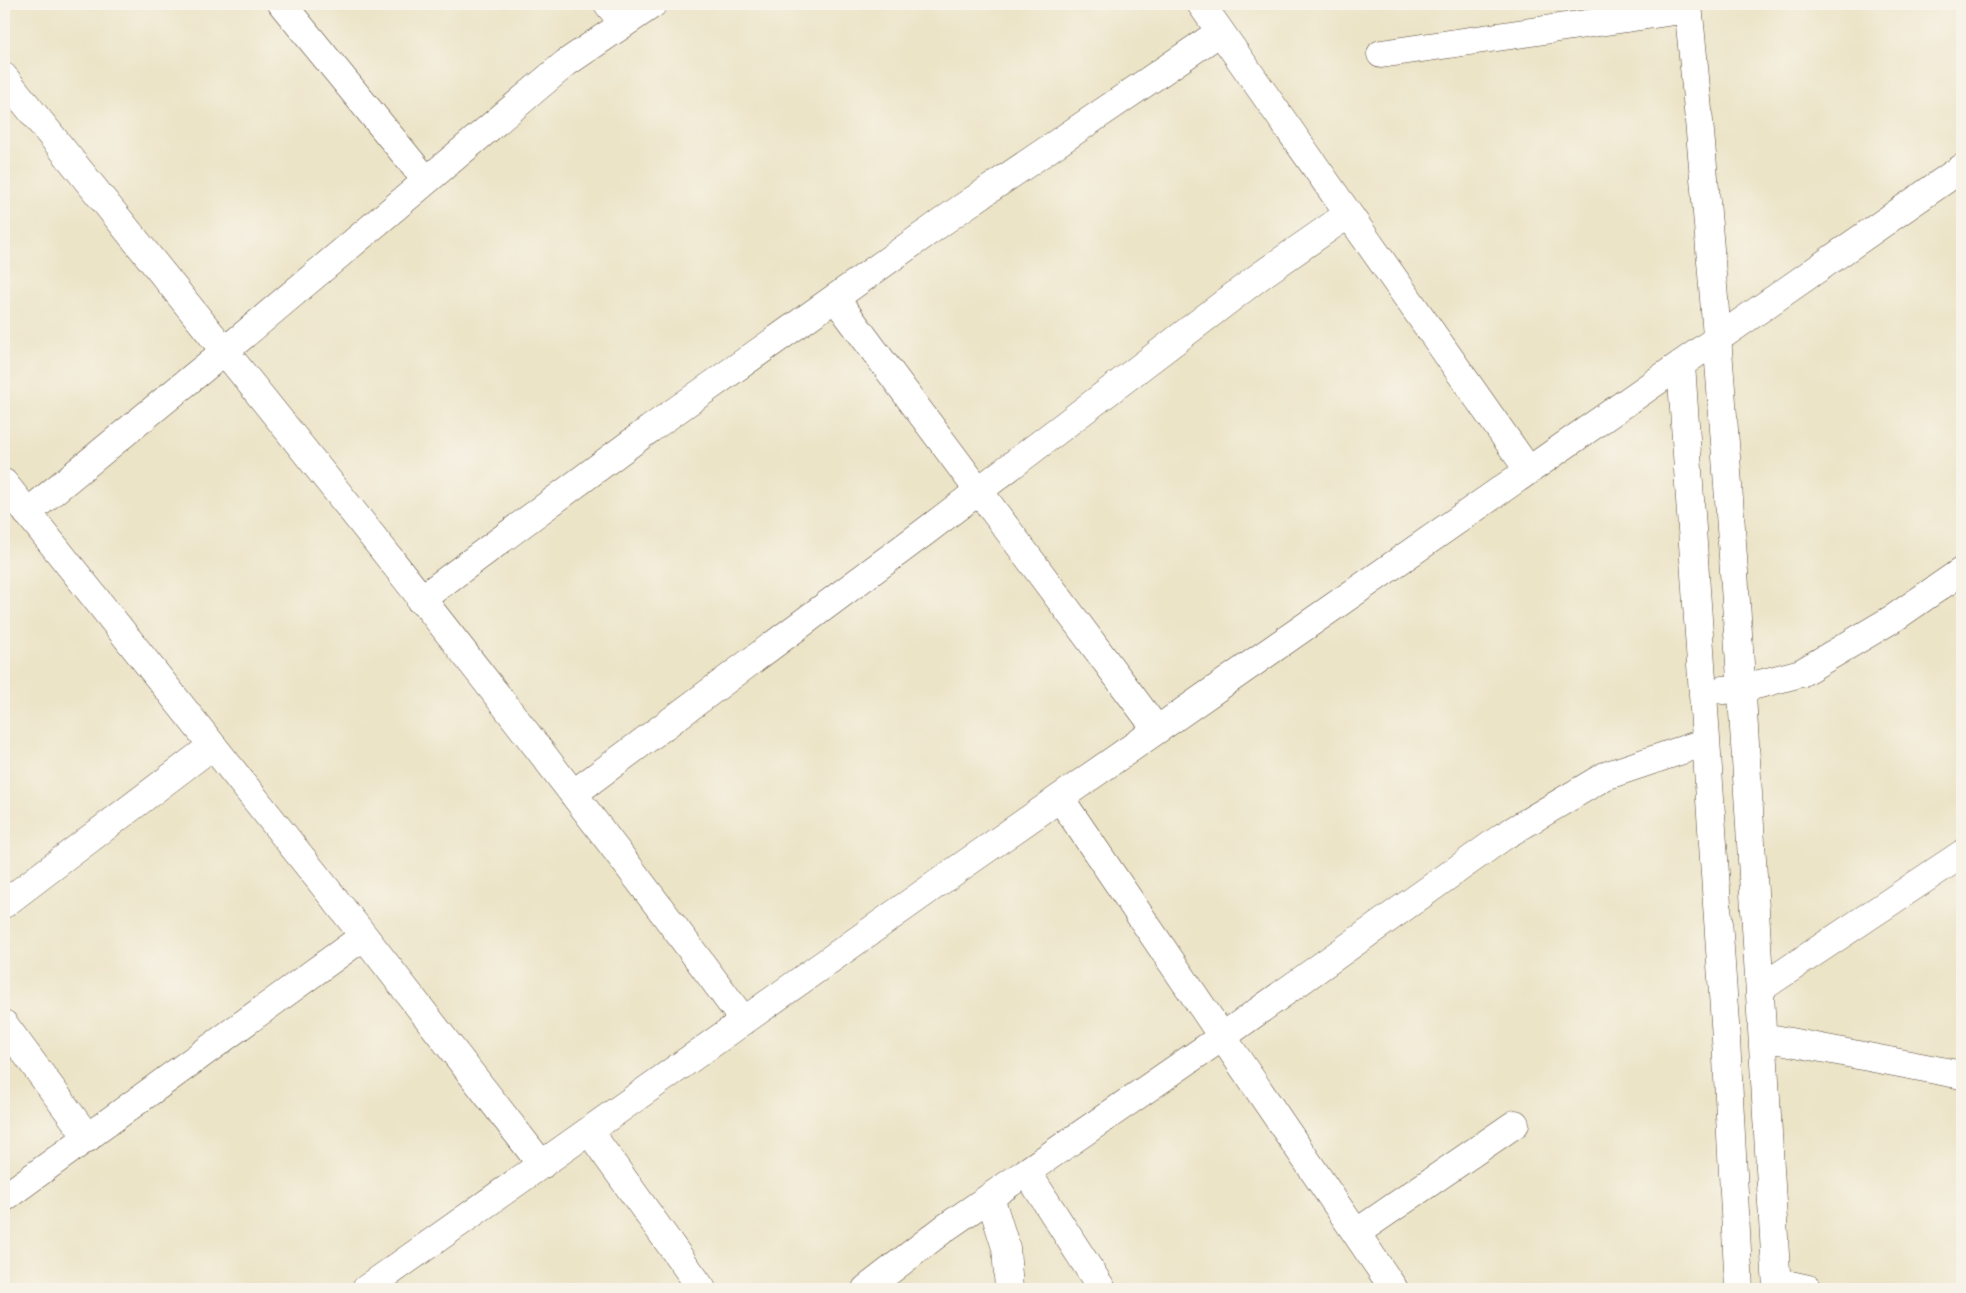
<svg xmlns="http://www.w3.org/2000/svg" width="1966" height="1293" viewBox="0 0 1966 1293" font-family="'EB Garamond',serif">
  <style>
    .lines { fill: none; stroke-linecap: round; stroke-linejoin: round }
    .minor-casing { stroke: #564637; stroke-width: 29 }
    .minor { stroke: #fff; stroke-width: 28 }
  </style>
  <rect width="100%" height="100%" fill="#f7f3e8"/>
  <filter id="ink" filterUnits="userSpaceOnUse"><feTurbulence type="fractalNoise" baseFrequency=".02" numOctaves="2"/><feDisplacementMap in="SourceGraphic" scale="10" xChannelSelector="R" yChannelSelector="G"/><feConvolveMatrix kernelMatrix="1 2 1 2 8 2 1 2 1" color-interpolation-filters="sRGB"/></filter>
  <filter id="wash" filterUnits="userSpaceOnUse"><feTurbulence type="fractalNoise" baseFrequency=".0096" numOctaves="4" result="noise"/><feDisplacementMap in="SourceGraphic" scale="20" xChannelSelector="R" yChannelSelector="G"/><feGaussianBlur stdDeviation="1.12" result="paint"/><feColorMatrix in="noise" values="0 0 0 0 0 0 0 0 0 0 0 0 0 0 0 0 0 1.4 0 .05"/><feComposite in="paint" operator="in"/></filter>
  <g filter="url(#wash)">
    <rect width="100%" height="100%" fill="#ece4c7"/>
  </g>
  <g filter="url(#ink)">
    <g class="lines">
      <defs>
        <path id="minor" d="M282,4L426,180
          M608,4L623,23
          M1201,4L1529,471
          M1688,4C1730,431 1752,860 1777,1289
          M1381,54L1688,9
          M4,77C255,388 507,699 744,1021
          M835,298L1157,730
          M1681,364L1726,1039L1739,1289
          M4,483L364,936L542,1165
          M27,513L225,351L566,63L653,4
          M420,600L650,429L959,210L1220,32
          M1723,690L1741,689L1801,673L1894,618L1962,571
          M573,794L926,531L1260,276L1347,215
          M1060,798L1394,1289
          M4,904L212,746
          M1761,988L1962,854
          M4,1024L88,1138
          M1764,1037L1962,1075
          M589,1131L702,1289
          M1027,1172L1102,1289
          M990,1197L1006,1248L1009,1289
          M4,1198L364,936
          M1356,1233L1515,1124
          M1777,1282L1808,1289
          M366,1289L955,871L1962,168
          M866,1289L945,1228L1222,1037L1504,836L1605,776L1706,742"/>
      </defs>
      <use href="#minor" class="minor-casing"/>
      <use href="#minor" class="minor"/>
    </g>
  </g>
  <rect width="1966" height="1293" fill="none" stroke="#f7f3e8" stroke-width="20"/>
</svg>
